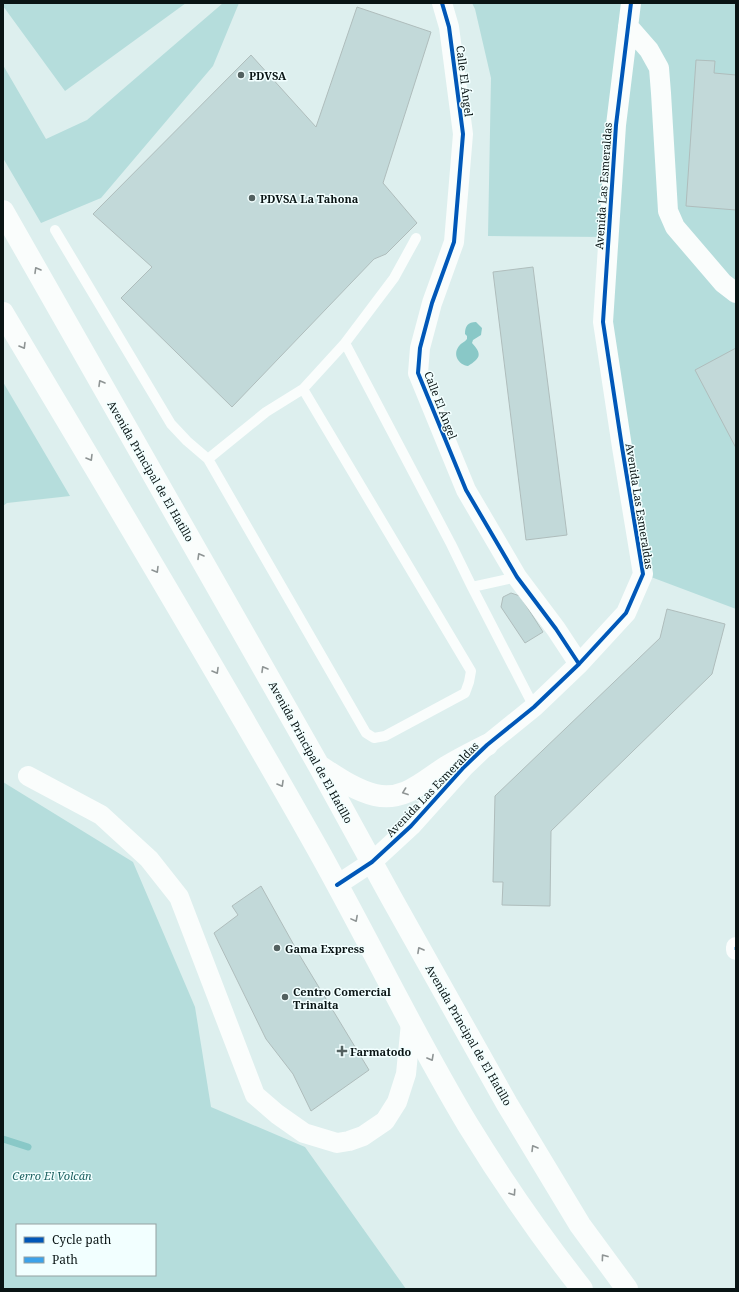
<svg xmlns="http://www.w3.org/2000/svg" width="739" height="1292" viewBox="0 0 739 1292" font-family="'Noto Serif',serif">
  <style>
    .green { fill: #b5dddc; fill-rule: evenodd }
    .water { fill: #89c8c7 }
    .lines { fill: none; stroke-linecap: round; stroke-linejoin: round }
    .stream { stroke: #89c8c7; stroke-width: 7 }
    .building { fill: #c2d9d9; stroke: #afbdbc }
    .service { stroke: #fafdfc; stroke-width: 10 }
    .minor { stroke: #fafdfc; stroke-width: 20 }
    .secondary { stroke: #fafdfc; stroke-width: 22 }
    .quiet { stroke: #3ca2ea; stroke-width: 3; stroke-dasharray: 6 3; stroke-linecap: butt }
    .cycleway-casing { stroke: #f2ffff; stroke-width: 6 }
    .cycleway { stroke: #0057b8; stroke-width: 4 }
    .oneway { stroke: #8e9494 }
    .poi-dot { fill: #536160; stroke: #f2ffff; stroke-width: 1.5 }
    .labels { text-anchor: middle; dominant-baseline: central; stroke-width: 3; stroke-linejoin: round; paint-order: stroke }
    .poi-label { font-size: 11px; font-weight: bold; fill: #091414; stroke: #f2ffff; text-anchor: start }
    .street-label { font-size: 11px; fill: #091414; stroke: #f2ffff }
    .park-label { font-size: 11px; font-style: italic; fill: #1c6060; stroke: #f2ffff }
  </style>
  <rect width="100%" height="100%" fill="#ddefee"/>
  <path class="green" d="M3,3H186L65,91L3,6Z
    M223,3H239L213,66L101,198L41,223L3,158V65L46,139L87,120Z
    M472,3H736V609L643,574L607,345L608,237L488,236L491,78L475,9Z
    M3,382L70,496L7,503L3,506Z
    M3,782L133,862L195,1007L211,1107L305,1147L406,1289H3ZM17,1225H155V1275H17Z"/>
  <path class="water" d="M476,322L482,328L481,335L473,340L472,343C482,354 481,358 468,366C459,365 452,355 459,346C461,343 465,342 467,339V336L465,334C465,326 468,322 476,322Z"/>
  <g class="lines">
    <path class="stream" d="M3,1139L28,1147"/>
  </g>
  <path class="building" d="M357,7L431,32L383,183L417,223L386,254L374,259L232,407L121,298L152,267L93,214L251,55L316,127Z
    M696,60L715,61L714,73L736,75V210L686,206Z
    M533,267L567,535L526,540L493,272Z
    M736,348V448L695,370Z
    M511,593L520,596L543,632L525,643L501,607L503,597Z
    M667,609L725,624L712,674L551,831L550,906L502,905L503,882H493L495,796L660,638Z
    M261,886L300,956L369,1070L311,1111L293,1074L266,1039L214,933L238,915L232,906Z"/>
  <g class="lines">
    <path class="service" d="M55,230L171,424L187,441L208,459L266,412L303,389L345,343
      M416,238L394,278L345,343L451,544L472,587L517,577
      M208,459L366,733L374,738L385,736L465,693L469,682L471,671L303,389
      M472,587L534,707"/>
    <path class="minor" d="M442,3L449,27L463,134L454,242L432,303L420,348L418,373L466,490L517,577L556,629L579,664
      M628,26L649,50L659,68L661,93L668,211L675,227L723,283L736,293
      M28,776L101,815L149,859L179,897L255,1095L277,1114L304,1133L337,1143L349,1141L363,1136L385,1121L397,1102L406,1074L411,1023
      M337,885L372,862L411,826L464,767L487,745L534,707L579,664L626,613L643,574L622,447L603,322L616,125L631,3
      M736,947V950"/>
    <path class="secondary" d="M3,211L319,766L392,899L507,1104L580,1225L627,1289
      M3,313C107,488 212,662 312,839C366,934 412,1032 468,1125C503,1182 541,1237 582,1289
      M321,767C338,778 355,790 375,795C404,802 424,781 446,767C459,759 473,752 487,745"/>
    <path class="quiet" d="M736,947V950"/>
    <defs>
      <path id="cycleway" d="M442,3L449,27L463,134L454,242L432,303L420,348L418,373L466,490L517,577L556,629L579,664
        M337,885L372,862L411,826L464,767L487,745L534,707L579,664L626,613L643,574L622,447L603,322L616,125L631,3"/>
    </defs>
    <use href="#cycleway" class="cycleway-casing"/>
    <use href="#cycleway" class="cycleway"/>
  </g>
  <defs><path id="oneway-chevron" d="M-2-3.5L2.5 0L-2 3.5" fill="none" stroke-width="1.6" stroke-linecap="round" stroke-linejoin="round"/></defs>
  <g class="oneway">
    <use href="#oneway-chevron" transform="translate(37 270) rotate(-120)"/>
    <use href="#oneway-chevron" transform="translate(23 346) rotate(59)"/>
    <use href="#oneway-chevron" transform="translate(101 383) rotate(-120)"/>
    <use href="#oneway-chevron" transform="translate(90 458) rotate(59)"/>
    <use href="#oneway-chevron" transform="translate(200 556) rotate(-120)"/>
    <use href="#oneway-chevron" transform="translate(156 570) rotate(59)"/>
    <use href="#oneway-chevron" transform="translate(264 669) rotate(-120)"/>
    <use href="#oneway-chevron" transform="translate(216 671) rotate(60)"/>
    <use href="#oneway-chevron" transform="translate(281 784) rotate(60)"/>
    <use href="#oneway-chevron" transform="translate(405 792) rotate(160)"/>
    <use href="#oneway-chevron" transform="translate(355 919) rotate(62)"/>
    <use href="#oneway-chevron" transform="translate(420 950) rotate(-119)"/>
    <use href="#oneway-chevron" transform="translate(431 1058) rotate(61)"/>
    <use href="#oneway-chevron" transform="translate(534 1148) rotate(-121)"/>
    <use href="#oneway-chevron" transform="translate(513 1193) rotate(56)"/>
    <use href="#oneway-chevron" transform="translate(604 1257) rotate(-126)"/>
  </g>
  <g class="poi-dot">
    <circle cx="241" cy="75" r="4"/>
    <circle cx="252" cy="198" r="4"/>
    <circle cx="277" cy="948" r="4"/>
    <circle cx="285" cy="997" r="4"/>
    <path d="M340 1045h4v4h4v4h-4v4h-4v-4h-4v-4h4z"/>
  </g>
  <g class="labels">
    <g class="poi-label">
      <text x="249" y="75">PDVSA</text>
      <text x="260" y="198">PDVSA La Tahona</text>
      <text x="285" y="948">Gama Express</text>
      <text x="293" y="991">Centro Comercial<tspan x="293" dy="13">Trinalta</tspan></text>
      <text x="350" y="1051">Farmatodo</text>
    </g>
    <g class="street-label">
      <text transform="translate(465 81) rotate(83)">Calle El Ángel</text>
      <text transform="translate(603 186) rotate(-86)">Avenida Las Esmeraldas</text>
      <text transform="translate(441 405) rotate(69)">Calle El Ángel</text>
      <text transform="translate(151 471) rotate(60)">Avenida Principal de El Hatillo</text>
      <text transform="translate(640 506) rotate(81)">Avenida Las Esmeraldas</text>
      <text transform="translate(311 752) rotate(61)">Avenida Principal de El Hatillo</text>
      <text transform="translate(432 789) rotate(-46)">Avenida Las Esmeraldas</text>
      <text transform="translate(469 1035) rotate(60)">Avenida Principal de El Hatillo</text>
    </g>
    <g class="park-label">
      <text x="52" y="1175">Cerro El Volcán</text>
    </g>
  </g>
  <rect width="739" height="1292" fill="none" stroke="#091414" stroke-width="8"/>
  <rect x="16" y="1224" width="140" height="52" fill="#f2ffff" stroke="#95a1a1"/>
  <rect x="24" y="1237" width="20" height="6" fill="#0057b8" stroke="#95a1a1"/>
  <text x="52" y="1244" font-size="12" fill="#091414">Cycle path</text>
  <rect x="24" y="1257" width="20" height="6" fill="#3ca2ea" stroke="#95a1a1"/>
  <text x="52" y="1264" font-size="12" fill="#091414">Path</text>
</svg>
